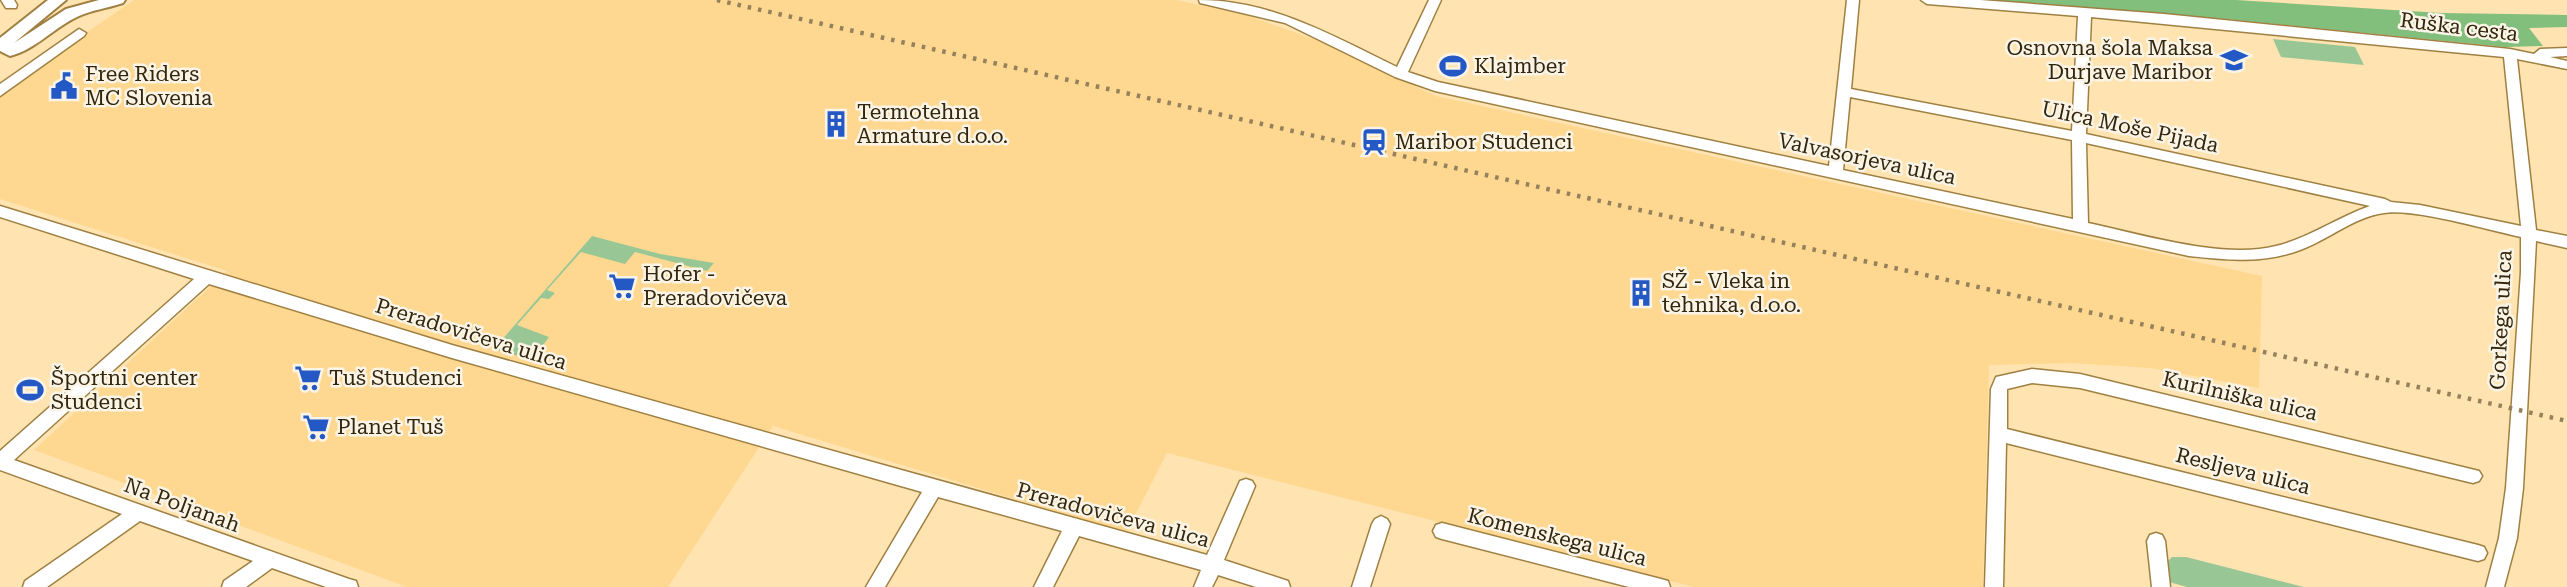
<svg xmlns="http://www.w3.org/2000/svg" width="2567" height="587" viewBox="0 0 2567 587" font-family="'Roboto Serif',serif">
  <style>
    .built { fill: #fed891 }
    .green { fill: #99c695 }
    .forest { fill: #82bf7d }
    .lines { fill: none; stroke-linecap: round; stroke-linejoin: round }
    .minor-casing { stroke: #9f8042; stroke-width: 3 }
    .major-casing { stroke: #9f8042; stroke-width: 4 }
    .minor { fill: #fff; fill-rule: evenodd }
    .major { fill: #fff; fill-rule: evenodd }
    .rail { stroke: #95815b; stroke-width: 4.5; stroke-dasharray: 3.5 7; stroke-linecap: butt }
    .labels { text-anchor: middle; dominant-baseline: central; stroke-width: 5; stroke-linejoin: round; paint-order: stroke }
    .street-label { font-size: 21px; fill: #33260c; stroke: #faf4e7 }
    .poi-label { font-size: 21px; fill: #33260c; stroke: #faf4e7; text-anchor: start }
  </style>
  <rect width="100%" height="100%" fill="#ffe4b1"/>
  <path class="built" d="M134,0H1177L1249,16L1319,41L1436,96L2262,276L2259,388L2150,368L2070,363L1989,365L1983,587H1694L1167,453L1126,533L773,426L668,587H407L34,450L227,271L0,199V92Z"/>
  <path class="green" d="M2273,39L2355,47L2364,65L2281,57Z
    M592,236L660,254L714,263L707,271L635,252L625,264L581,252L547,290L555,293L549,299L541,298L517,325L549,337L532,360L494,349Z
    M2172,557H2186L2304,587H2187L2169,582L2168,561Z"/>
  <path class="forest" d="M1973,0H2236L2442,13L2567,15V27L2529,28L2543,46L2505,47L2226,19Z"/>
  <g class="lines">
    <defs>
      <path id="minor" d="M1,0H14L17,5L16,8H6Z
        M1199,0C1271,0 1333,36 1397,67L1429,0H1441L1408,72L1438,82L1829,166L1847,0H1859L1851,89L2072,131L2078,16L1927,4L1921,0H1980L2164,14L2510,49L2534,54L2540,49L2567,48V56L2550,57L2567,61V69L2517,59L2536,230L2567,236V248L2536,241L2523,488L2517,538L2504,587H2486L2499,538L2506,488L2521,272V237C2488,230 2414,208 2384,213C2354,217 2328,240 2300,250C2263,264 2228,260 2189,256L1435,91L1395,77L1285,23L1200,3ZM2091,17L2504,57L2521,226L2420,205L2391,202L2385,199L2086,134ZM1850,97L2072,140L2073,219L1843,170ZM2086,143L2370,206C2338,217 2309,238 2276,246C2223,260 2141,234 2088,223Z
        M79,29L86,33L84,36L0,96V84Z
        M0,206L452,345L1207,555L1240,481L1246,479L1252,481L1255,486L1224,560L1288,581L1290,587H1256L1218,575L1212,587H1194L1201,570L1079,536L1053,587H1034L1062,531L938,497L885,587H866L922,492L452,358L209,284L14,460L349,579L356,581L358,587H326L272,568L246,587H222L224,581L253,561L140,521L47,587H23L25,581L122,514L0,470V451L194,279L0,217Z
        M2032,369L2080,374L2479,471L2482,476L2479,481L2473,483L2080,388L2032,383L2007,389V429L2478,545L2484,547L2487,553L2484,559L2478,561L2006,443L2003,587H1985L1991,389L1996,377Z
        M1381,516L1387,519L1390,524L1370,587H1352L1372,524L1375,519Z
        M1442,523L1661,579L1668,581L1670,587H1629L1442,539L1436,537L1433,531L1436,525Z
        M2156,533L2162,535L2165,541L2170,587H2152L2147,541L2150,535Z"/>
      <path id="major" d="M48,0H66L14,43L66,9L99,0H125L123,3C108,8 92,10 79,16C54,27 37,49 10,56L0,51V38Z"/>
    </defs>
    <use href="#minor" class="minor-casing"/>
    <use href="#major" class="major-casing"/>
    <use href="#minor" class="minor"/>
    <use href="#major" class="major"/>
    <path class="rail" d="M717,0L2567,421"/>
  </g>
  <defs>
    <symbol id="school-bare" viewBox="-9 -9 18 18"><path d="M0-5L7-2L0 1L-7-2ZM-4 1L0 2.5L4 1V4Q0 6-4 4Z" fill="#2358c5" stroke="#faf4e7" stroke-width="2.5" paint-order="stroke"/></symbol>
    <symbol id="stadium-bare" viewBox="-9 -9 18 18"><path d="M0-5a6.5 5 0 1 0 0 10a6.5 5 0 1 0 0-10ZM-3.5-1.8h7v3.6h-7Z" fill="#2358c5" stroke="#faf4e7" stroke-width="2.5" paint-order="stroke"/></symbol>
    <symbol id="civic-bare" viewBox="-9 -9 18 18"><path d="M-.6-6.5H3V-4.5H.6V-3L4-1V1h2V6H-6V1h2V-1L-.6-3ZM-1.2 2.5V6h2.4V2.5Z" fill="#2358c5" stroke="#faf4e7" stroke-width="2.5" paint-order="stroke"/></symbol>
    <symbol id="building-bare" viewBox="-9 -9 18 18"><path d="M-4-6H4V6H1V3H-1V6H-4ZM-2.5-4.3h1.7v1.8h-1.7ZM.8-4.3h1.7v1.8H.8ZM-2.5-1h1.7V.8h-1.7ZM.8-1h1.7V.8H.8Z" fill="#2358c5" stroke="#faf4e7" stroke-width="2.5" paint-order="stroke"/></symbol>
    <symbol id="station-bare" viewBox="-9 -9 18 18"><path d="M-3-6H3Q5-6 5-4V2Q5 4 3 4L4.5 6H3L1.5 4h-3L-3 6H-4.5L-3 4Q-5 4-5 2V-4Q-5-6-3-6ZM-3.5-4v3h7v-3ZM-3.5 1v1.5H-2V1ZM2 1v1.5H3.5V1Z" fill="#2358c5" stroke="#faf4e7" stroke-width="2.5" paint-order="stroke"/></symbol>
    <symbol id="supermarket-bare" viewBox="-9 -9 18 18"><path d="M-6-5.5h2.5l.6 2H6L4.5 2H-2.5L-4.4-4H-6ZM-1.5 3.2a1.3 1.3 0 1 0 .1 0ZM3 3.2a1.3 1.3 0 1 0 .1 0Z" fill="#2358c5" stroke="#faf4e7" stroke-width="2.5" paint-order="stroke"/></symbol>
  </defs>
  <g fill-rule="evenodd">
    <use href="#school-bare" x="2215" y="41" width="38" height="38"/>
    <use href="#stadium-bare" x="1434" y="47" width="38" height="38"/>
    <use href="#civic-bare" x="45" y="67" width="38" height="38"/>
    <use href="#building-bare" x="817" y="105" width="38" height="38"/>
    <use href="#station-bare" x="1355" y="123" width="38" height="38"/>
    <use href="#supermarket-bare" x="603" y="267" width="38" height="38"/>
    <use href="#building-bare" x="1622" y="274" width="38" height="38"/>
    <use href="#supermarket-bare" x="289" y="359" width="38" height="38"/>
    <use href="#stadium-bare" x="11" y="371" width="38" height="38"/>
    <use href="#supermarket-bare" x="297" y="408" width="38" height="38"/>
  </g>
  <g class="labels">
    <g class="street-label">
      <text transform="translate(2459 27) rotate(7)">Ruška cesta</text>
      <text transform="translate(2130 127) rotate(12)">Ulica Moše Pijada</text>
      <text transform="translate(1867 159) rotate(12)">Valvasorjeva ulica</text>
      <text transform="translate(2501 320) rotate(-87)">Gorkega ulica</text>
      <text transform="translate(471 334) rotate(17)">Preradovičeva ulica</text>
      <text transform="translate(2240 396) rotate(13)">Kurilniška ulica</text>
      <text transform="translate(2243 471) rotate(14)">Resljeva ulica</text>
      <text transform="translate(182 505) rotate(20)">Na Poljanah</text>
      <text transform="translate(1113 515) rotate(15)">Preradovičeva ulica</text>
      <text transform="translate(1557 537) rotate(14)">Komenskega ulica</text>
    </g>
    <g class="poi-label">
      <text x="2213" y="48" text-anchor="end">Osnovna šola Maksa<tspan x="2213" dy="24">Durjave Maribor</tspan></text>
      <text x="1474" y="66">Klajmber</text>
      <text x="85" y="74">Free Riders<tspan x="85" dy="24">MC Slovenia</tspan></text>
      <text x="857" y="112">Termotehna<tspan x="857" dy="24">Armature d.o.o.</tspan></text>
      <text x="1395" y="142">Maribor Studenci</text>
      <text x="643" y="274">Hofer -<tspan x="643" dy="24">Preradovičeva</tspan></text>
      <text x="1662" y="281">SŽ - Vleka in<tspan x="1662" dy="24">tehnika, d.o.o.</tspan></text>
      <text x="51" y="378">Športni center<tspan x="51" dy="24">Studenci</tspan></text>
      <text x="329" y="378">Tuš Studenci</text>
      <text x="337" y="427">Planet Tuš</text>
    </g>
  </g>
</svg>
